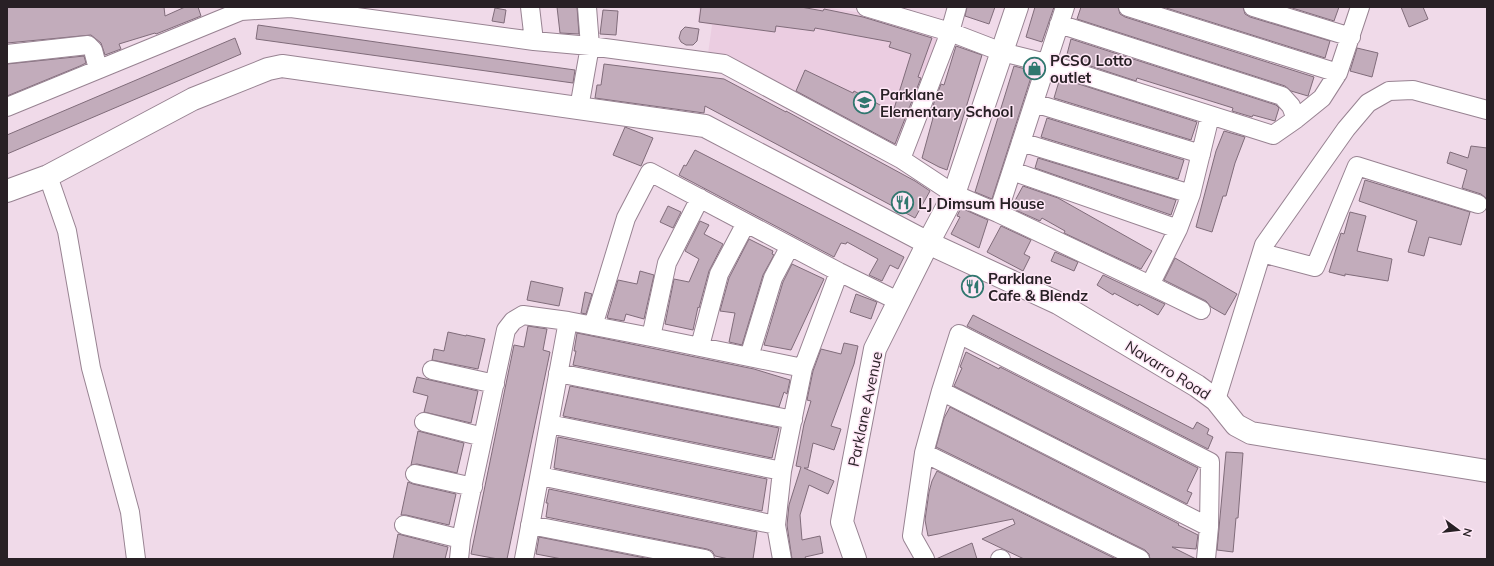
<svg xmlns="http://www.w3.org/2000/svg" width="1494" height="566" viewBox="0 0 1494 566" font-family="Mulish,sans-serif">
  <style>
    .built { fill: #ebcde1 }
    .building { fill: #c2acbb; stroke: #806c7a }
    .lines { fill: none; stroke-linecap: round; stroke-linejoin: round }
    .minor-casing { stroke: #988392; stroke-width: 20 }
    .tertiary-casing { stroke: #988392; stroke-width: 24 }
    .minor { stroke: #fff; stroke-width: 18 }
    .tertiary { stroke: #fff; stroke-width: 22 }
    .labels { text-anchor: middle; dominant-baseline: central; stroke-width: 3; stroke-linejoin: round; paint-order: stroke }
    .poi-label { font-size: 15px; font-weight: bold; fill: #282025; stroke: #fee7f6; text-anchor: start }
    .street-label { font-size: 15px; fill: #282025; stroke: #fee7f6 }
  </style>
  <rect width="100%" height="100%" fill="#f0dae9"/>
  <path class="built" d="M699,7H823L863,13L943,35L899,148L708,54L712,25L698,22Z"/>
  <path class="building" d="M7,7H164L165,16L185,7H198L201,16L156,34L155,33L119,44L121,49L105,55L101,43L91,35L7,43Z
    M557,7H577L579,34L560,33Z
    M701,7H801L823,11L824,9L863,17L932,38L918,77L921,78L895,144L796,91L805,70L853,93L854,91L893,112L911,54L889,47L891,42L815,28L814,31L776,26L775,32L699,22Z
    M967,7H995L989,24L965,16Z
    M1035,7H1054L1042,42L1026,37Z
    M1081,7H1118L1120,14L1125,17L1314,77L1308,96L1291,91L1285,86L1077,19Z
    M1163,7H1243L1245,14L1250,17L1330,41L1325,58Z
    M1289,7H1339L1334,21Z
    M1401,7H1423L1428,19L1409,27Z
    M495,8L506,10L504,23L492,21Z
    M603,10L618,11L616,35L600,34Z
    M258,25L383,43L575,70L573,83L465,68L256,39Z
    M685,27L699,29L697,41L693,45H686L681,42L679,38L681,31Z
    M235,38L241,54L7,154V135Z
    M1071,39L1276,105L1279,108L1275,121L1253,115L1252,117L1232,111L1233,108L1137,78L1136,81L1066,58Z
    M956,46L982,55L947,170L939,167L922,158L933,118L929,116L941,84L944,85Z
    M1357,48L1378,53L1372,77L1350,71Z
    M84,56L86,63L80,66L7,96V64Z
    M604,64L724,79L786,112V111L915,181L930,191L915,218L705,106L704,113L595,98L597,85H601Z
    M1014,66L1033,71L992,199L975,192Z
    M1060,78L1197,122L1191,140L1054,98Z
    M1047,118L1184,160L1178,179L1041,137Z
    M625,127L653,138L641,166L613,155Z
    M1224,131L1245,137L1235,163L1226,196H1223L1212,232L1196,227L1216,151Z
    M1471,146L1487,148V199L1481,194L1462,188L1467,170L1447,163L1450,152L1468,158Z
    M695,150L904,257L898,269L890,265L882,281L869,275L878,259L847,242L846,244L841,243L834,257L679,175L684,165L686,166Z
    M1038,158L1176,200L1171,215L1035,168Z
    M1365,180L1470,212L1461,245L1429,237L1424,256L1408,252L1417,221L1359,201Z
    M1023,186L1058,198L1152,251L1141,269L1064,233L1065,231L1042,218L1040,221L1011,208Z
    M668,206L681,212L673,228L660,222Z
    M961,208L988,220L979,248L951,234L960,217L957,216Z
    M1350,212L1366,216L1357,251L1392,259L1388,281L1345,274V276L1329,272L1341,233L1344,234Z
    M700,221L709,225L704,234L723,244L709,271L699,308L698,307L693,330L665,324L674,279L689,282L699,259L685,251Z
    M1001,226L1031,240L1024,254L1030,257L1023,271L987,252Z
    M749,239L773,251L772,254L774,255L763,275L742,345L729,342L735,313L720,311L729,278Z
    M1055,252L1078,262L1074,271L1051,261Z
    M1175,258L1237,294L1225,315L1211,307L1206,301L1164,280Z
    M792,264L824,279L791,350L764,345L783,282Z
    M640,271L654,275L644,319L626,314L624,321L607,318L618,280L637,284Z
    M1103,275L1165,304L1158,315L1139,304L1138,306L1114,293L1113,295L1097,285Z
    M531,281L563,288L559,306L527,300Z
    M585,292L592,294L586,314L581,313Z
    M856,294L877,302L871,319L850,312Z
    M973,315L1193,429L1197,422L1209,429L1207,434L1213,437L1208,449L967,326Z
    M528,326L547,329L543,350L550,352L507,559H498L471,554L514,345L524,347Z
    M448,332L466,336V335L485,339L478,369L432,360L434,349L444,351Z
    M577,333L754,369L790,380L787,394L784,392L779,407L573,365L576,351H574Z
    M844,343L858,346L854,364L831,426L841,429L834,450L813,443L808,468H804L834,481L828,494L809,485L800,515L802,540L820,536L823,553L805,557L806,559H792L787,525L789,505L801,467L796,466L804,424L811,401L807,400L813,371L821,349L841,354Z
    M966,352L999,369L1000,367L1198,468L1187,491L1192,493L1187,504L954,386L962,368L960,367Z
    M417,377L478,391L471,423L424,412L428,396L413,392Z
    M570,386L779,428L772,458L563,416Z
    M950,407L1179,524L1178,525L1198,535L1196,549L1172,547L1196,559H1150L1149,554L1145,550L936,447L944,418Z
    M418,431L464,443L457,473L417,464L411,465Z
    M558,437L767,479L762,511L554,468Z
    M1226,452L1243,453L1238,518H1236L1233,552L1217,550Z
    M937,471L1116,559H1024L982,539L1015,524L1013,519L928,536L925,520L929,492L932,481Z
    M408,482L413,484L456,494L449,525L406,515H401Z
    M549,489L757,532L753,559H729L715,556L712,551L707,549L546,517L548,503H546Z
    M398,534L448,547L445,559H393Z
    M539,537L650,559H562L536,554Z
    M972,543L977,559H936Z"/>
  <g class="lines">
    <defs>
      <path id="minor" d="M530,7L534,41
        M866,7L950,32L1002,52L1046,63L1273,135L1296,119L1322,98L1338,73L1360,7
        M1128,7L1338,73
        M1253,7L1351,37
        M1059,24L1282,96L1291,106L1296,119
        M7,54L88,45L93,50L98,69
        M1034,103L1201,154
        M7,107L241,11L291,8L534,41L590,46L724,64L901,159L954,194L998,213L1150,285L1201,310
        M579,108L590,46L587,7
        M1021,142L1191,194
        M901,159L950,32L957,7
        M1012,171L1178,229
        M48,176L67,231L91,368L130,512L136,559
        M998,213L1065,7
        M1262,253L1315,267L1357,166L1478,204
        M1150,285L1178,229L1191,194L1210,116
        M593,326L626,218L650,172L839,272L898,301
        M651,337L667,263L700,198
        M700,346L719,274L746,223
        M749,357L773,278L790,246
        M432,370L495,384
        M558,373L793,420
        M941,391L1209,527
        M1216,400L1264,245L1346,129L1368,103L1389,91L1413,90L1487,110
        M424,422L483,437
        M549,424L782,471
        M924,453L1140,559
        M415,474L473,487
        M540,476L776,525
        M404,525L461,539
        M530,525L705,559
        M459,559L461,539L506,330L513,321L523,315L568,321L651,337L803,368
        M524,559L568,321
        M782,559L776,525L782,471L803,368L839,272
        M925,559L912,536L924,453L941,391L959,334L1210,462L1209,527L1206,559
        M1000,559H1001"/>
      <path id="tertiary" d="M7,191L48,176L193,99L268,69L282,66L705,126L928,243L1058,303L1197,386L1216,400L1236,425L1251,433L1487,471
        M855,559L842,522L875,349L928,243L954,194L1017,7"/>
    </defs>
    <use href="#minor" class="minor-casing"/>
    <use href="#tertiary" class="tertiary-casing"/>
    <use href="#minor" class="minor"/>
    <use href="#tertiary" class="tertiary"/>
  </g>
  <defs>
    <symbol id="shop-ring" viewBox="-11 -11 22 22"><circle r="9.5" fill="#fee7f6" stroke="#30776f" stroke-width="1.5"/><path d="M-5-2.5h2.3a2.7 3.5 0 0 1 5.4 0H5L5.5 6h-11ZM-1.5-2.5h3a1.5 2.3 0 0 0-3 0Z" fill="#30776f"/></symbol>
    <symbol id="school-ring" viewBox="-11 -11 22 22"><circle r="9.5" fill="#fee7f6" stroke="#30776f" stroke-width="1.5"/><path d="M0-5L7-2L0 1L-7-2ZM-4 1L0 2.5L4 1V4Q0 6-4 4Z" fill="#30776f"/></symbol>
    <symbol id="restaurant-ring" viewBox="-11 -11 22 22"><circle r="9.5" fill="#fee7f6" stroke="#30776f" stroke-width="1.5"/><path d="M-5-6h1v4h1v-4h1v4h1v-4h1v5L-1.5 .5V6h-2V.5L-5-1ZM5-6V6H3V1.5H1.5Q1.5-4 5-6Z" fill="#30776f"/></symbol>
  </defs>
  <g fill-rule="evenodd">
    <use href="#shop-ring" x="1022" y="56" width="25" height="25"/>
    <use href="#school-ring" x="852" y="90" width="25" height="25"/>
    <use href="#restaurant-ring" x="890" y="190" width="25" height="25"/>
    <use href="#restaurant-ring" x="960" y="274" width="25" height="25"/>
  </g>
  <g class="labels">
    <g class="poi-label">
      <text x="1050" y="60">PCSO Lotto<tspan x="1050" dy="17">outlet</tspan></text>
      <text x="880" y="94">Parklane<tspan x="880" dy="17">Elementary School</tspan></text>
      <text x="918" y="203">LJ Dimsum House</text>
      <text x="988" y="278">Parklane<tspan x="988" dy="17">Cafe &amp; Blendz</tspan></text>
    </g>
    <g class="street-label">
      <text transform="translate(1168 370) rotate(32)">Navarro Road</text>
      <text transform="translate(865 409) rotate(-78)">Parklane Avenue</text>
    </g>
  </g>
  <rect width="1494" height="566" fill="none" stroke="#282025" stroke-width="16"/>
  <g transform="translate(1458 530) rotate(105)" stroke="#fee7f6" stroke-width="3" paint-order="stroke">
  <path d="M0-3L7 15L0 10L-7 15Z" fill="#282025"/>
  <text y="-6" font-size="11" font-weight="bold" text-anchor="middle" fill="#282025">N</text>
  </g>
</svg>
